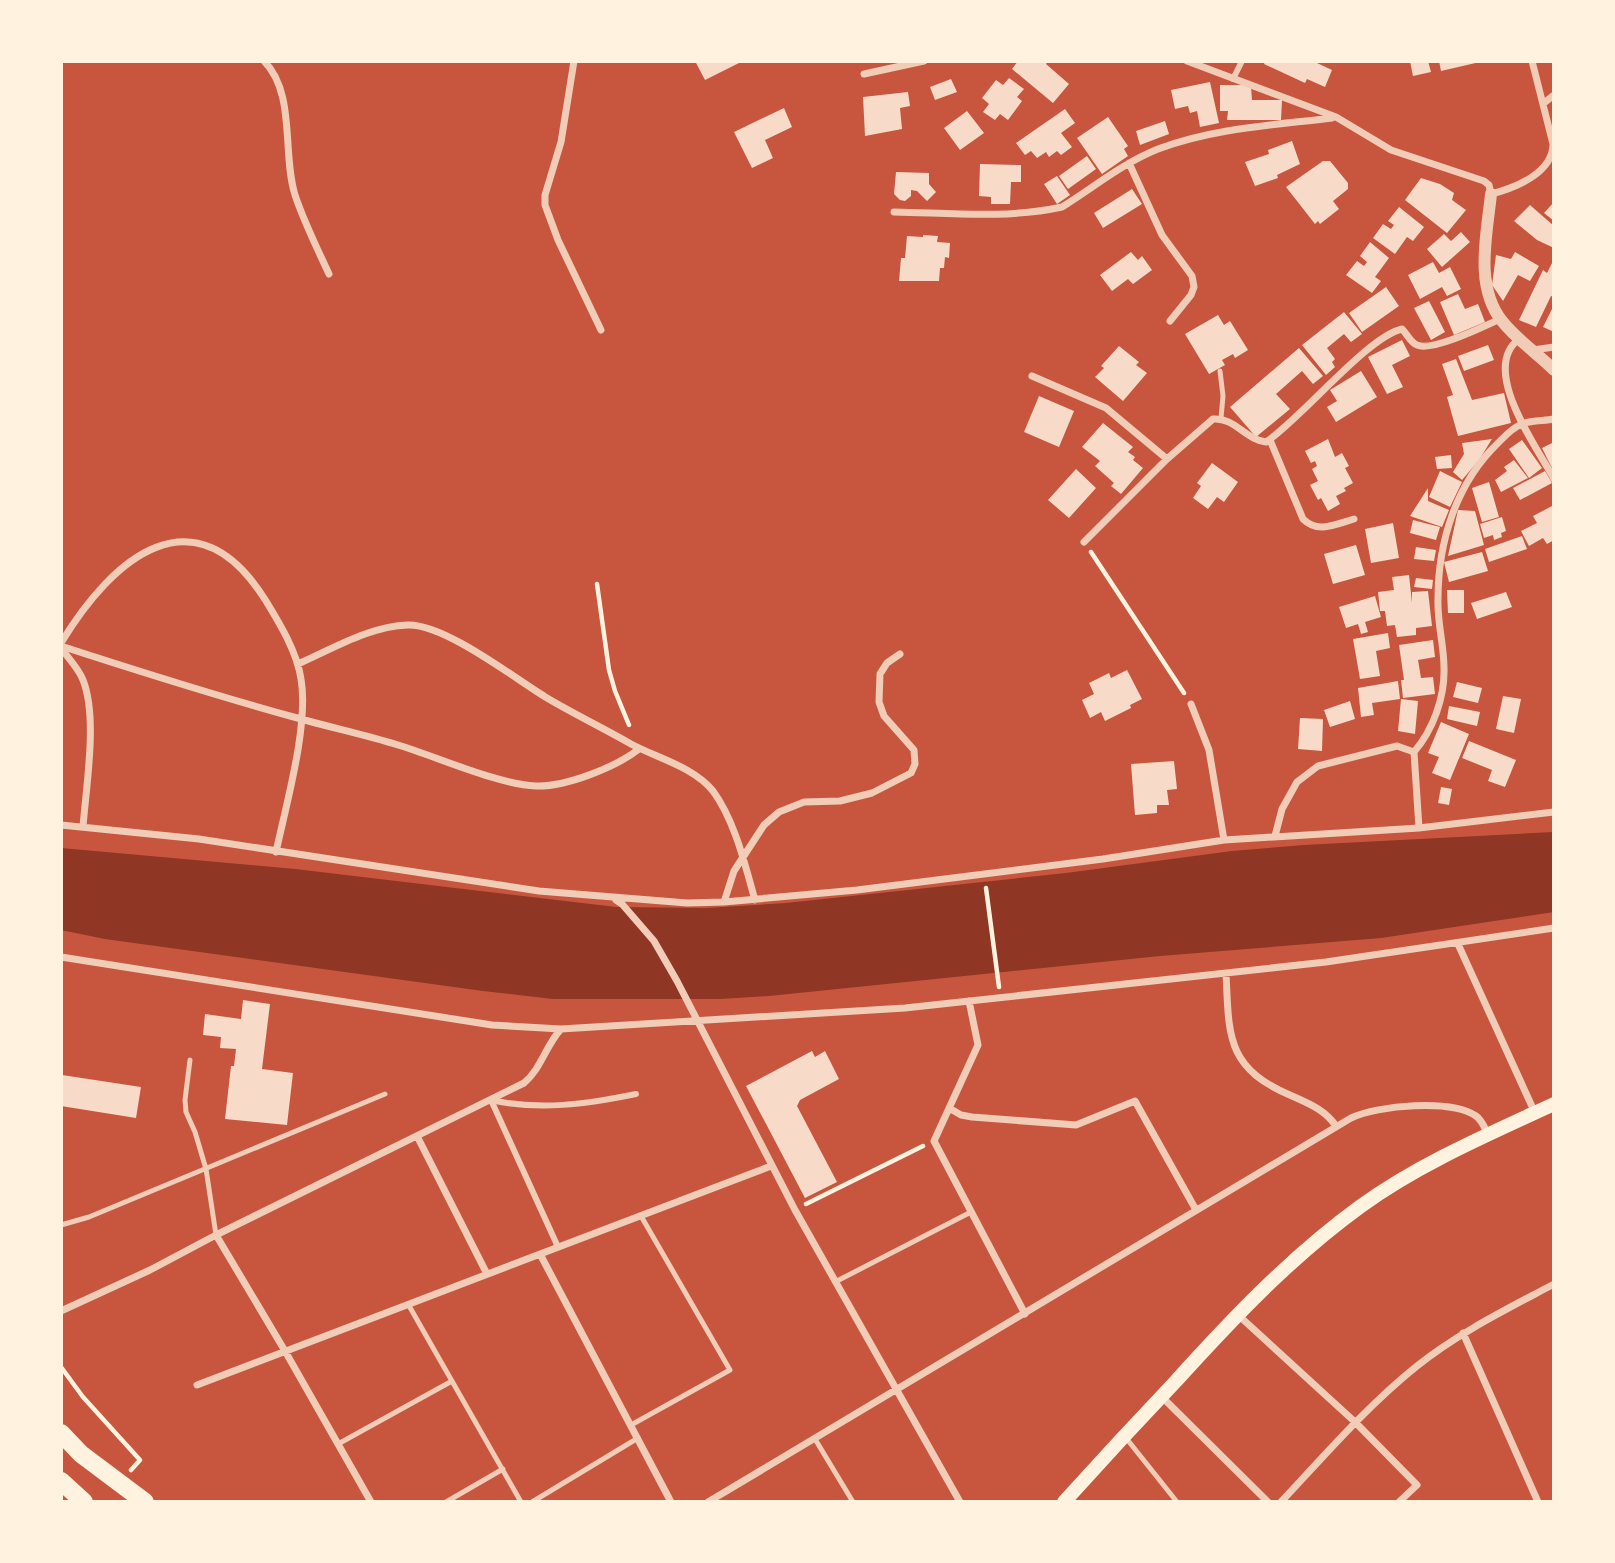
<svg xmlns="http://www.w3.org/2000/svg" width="1615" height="1563" viewBox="0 0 1615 1563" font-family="Lora,serif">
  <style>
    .water { fill: #8f3625 }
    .building { fill: #f7dbc8 }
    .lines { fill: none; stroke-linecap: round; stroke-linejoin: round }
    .path { stroke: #fff3e0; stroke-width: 4.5 }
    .service { stroke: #f1ccb7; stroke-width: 5 }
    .pedestrian { stroke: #f1ccb7; stroke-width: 6 }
    .minor { stroke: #f1ccb7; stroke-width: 7 }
    .tertiary { stroke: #f1ccb7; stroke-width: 12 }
    .secondary { stroke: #fff3e0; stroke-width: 14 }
    .primary { stroke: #fff3e0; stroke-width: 18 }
  </style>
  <rect width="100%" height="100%" fill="#c8553d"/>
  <path class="water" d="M1554,832V912L1381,938L1160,956L769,996L720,999H553L483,991L105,939L61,930V848L295,869L616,907L706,908L786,903L1066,873L1232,851L1304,845Z"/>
  <path class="building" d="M695,61H743L705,80Z
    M1018,61H1048L1046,64L1069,84L1053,103L1012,69Z
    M1265,61H1318L1317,63L1332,70L1325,87L1307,79L1305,83L1264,64Z
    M1410,61H1428L1431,72L1413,76Z
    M1439,61H1480V62L1441,71Z
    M1009,78L1024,89L1017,97L1022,101L1008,120L1000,114L995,120L983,112L989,104L982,98L996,80L1003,85Z
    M951,79L957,92L935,100L930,87Z
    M1210,82L1219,123L1200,127L1197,111L1190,113L1188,106L1175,109L1171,90Z
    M1220,85H1243L1251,87L1252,100H1282L1281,120H1227L1228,111H1220Z
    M908,92L910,106L900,108L902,129L865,136L863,97Z
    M784,108L792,127L765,140L773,158L752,168L734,132Z
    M1065,109L1075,123L1061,133L1072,147L1061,155L1057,151L1049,157L1046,152L1037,158L1031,151L1025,155L1016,143Z
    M967,111L984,133L960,150L944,128Z
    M1108,117L1128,146L1124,149L1128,156L1102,174L1077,138Z
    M1165,121L1169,134L1140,145L1136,131Z
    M1292,141L1300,164L1277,175L1278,178L1255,186L1245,162L1269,154L1268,150Z
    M1087,156L1096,169L1068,189L1059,176Z
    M1323,161H1330L1348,183V189L1333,201L1339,209L1320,224L1318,221L1315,224L1286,187Z
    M980,164L1021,165V182H1011L1010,204H991V197L979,196Z
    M896,172L929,173V184L936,192L927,201L917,191L911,190V196L905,201L900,200L894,194Z
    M1057,176L1070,195L1057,204L1044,184Z
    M1421,178L1440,184L1454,193L1452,200L1466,210L1447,233L1405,200Z
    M1132,189L1142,204L1103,228L1094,213Z
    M1554,202V221L1544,213Z
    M1530,205L1554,226V248L1537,240L1514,221Z
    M1399,207L1424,227L1413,241L1407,237L1395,254L1373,238L1383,224L1391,229L1394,225L1388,221Z
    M1461,232L1470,242L1442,267L1427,249L1444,234L1451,241Z
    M923,235L938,236L937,242L950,243L949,258L945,257L944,268H940L939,281H899L901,258H905L907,236L923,237Z
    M1370,242L1389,258L1375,277L1381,281L1372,293L1346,275L1357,261L1364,266L1367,262L1360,256Z
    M1131,252L1138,260L1142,256L1152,270L1133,284L1128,279L1112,291L1100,275Z
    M1515,252L1539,266L1530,281L1518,275L1503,301L1492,285L1496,255L1511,259Z
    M1554,259V297L1551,296L1536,327L1519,320L1543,270L1547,273Z
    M1433,262L1439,273L1450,267L1461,289L1447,296L1442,287L1420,299L1408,275Z
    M1386,287L1399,306L1362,332L1349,313Z
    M1458,294L1465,309L1478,304L1485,322L1454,335L1440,302Z
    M1429,301L1445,332L1431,340L1414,308Z
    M1554,305V332L1543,327Z
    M1344,312L1362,334L1351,342L1344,334L1327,348L1335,359L1332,362L1335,367L1326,375L1302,345Z
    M1218,315L1224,325L1230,321L1248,350L1235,358L1233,354L1222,360L1225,365L1209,374L1185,334Z
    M1402,340L1410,356L1392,365L1403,387L1387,394L1368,357Z
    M1488,345L1494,360L1464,371L1458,356Z
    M1119,346L1139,362L1136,365L1147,373L1123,401L1095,377L1104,368L1101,366Z
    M1299,348L1323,376L1313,384L1302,371L1276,394L1290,409L1256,437L1230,407Z
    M1456,359L1472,400L1504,393L1511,423L1458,436L1447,397L1453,395L1442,364Z
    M1361,371L1377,397L1336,422L1327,407L1337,401L1330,390Z
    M1039,396L1074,411L1059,447L1024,432Z
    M1103,423L1133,447L1128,452L1135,457L1133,460L1143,468L1121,494L1111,486L1114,483L1095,466L1100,461L1082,447Z
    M1328,439L1335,457L1342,453L1349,466L1345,468L1353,483L1344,488L1346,491L1336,496L1340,504L1328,511L1321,498L1318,500L1310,485L1318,481L1312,469L1317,466L1315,461L1311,463L1305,451Z
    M1492,439L1479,460L1462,480L1453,472L1464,454L1462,443Z
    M1522,440L1542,468L1529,478L1509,449Z
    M1554,442V472L1542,448Z
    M1451,455L1452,468L1437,469L1435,457Z
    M1514,460L1528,478L1501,492L1495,480L1507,471L1504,467Z
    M1212,463L1238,482L1224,502L1217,497L1208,509L1193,498L1201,486L1197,483Z
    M1076,469L1096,488L1069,518L1048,500Z
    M1440,471L1462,482L1450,507L1429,497Z
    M1545,471L1552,483L1520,500L1513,488Z
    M1489,482L1499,517L1482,522L1472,488Z
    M1428,488V501L1449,510L1442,527L1410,516Z
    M1554,505V540L1547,544L1543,538L1529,546L1521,531L1537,523L1533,516Z
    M1458,510L1475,511L1484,545L1448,556Z
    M1502,517L1506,531L1501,533L1502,537L1494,540L1493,535L1484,538L1480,524Z
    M1413,520L1440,527L1436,540L1410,533Z
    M1393,523L1399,558L1371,563L1365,529Z
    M1522,536L1527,549L1489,562L1485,549Z
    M1356,545L1365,575L1333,584L1324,554Z
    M1416,547L1436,550L1434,561L1414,559Z
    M1482,552L1488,571L1449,582L1444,562Z
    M1409,575L1412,603V592L1428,591L1432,626L1416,628V635L1397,637L1395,625L1387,626L1385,611H1380L1378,592L1394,590L1392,577Z
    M1416,578L1433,580L1432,589L1414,587Z
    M1447,590H1464V613H1448Z
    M1506,592L1512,607L1477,619L1471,603Z
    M1375,596L1381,617L1365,622L1368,632L1361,634L1358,624L1346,628L1339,607Z
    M1388,633L1390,648L1376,651L1380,676L1360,679L1353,639Z
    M1433,640L1435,657L1418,660L1421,678L1433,677L1435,694L1403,698L1401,680H1404L1399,645Z
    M1127,670L1142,699L1130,705L1131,708L1105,721L1101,712L1090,718L1082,700L1094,694L1089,683L1109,673L1111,678Z
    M1398,681L1400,699L1372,703L1374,715L1361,717L1358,688Z
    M1457,682L1482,688L1478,703L1453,697Z
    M1503,696L1521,699L1514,733L1496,729Z
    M1401,699L1418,701L1415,734L1398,731Z
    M1350,701L1355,719L1330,727L1324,710Z
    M1449,706L1480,712L1477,726L1447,719Z
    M1300,718L1323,719L1322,751L1298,749Z
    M1441,722L1469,734L1450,780L1432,773L1439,757L1428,753Z
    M1469,741L1516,760L1505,787L1488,781L1492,770L1462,758Z
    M1174,761L1177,789L1167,790L1169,805H1157V813L1135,815L1131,764Z
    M1441,787L1452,789L1449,805L1438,803Z
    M243,1000L270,1004L262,1069L293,1073L287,1125L225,1119L231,1066H234L236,1049L220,1048L221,1037L203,1035L205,1014L241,1019Z
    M812,1051L815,1057L825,1051L839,1079L800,1100L797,1106L837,1182L805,1198L746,1086Z
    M62,1075L141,1087L136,1118L61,1106Z"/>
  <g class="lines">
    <path class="path" d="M1091,552L1184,693
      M597,584L609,670L615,691L629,725
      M986,888L999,987
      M806,1204L923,1146
      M61,1367L83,1397L140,1460L131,1470"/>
    <path class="service" d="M1220,371L1223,396L1221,418
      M190,1060L185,1100L186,1112L195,1132L206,1169L216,1235
      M61,1225L89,1217L385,1094
      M835,1282L971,1212
      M408,1304L521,1502
      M631,1425L730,1370L641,1216
      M1126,1438L1177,1502
      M815,1439L853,1502
      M338,1444L452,1381
      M446,1502L503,1469
      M532,1502L638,1438"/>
    <path class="pedestrian" d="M1233,79L1242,61
      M491,1100L558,1247
      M491,1100C539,1111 587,1104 636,1094"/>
    <path class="minor" d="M264,61C296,93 282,154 295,195C304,222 317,248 329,274
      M574,61L561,142L545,195V205L558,240L601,330
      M1187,61L1336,117L1391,150L1484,181L1489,185L1491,194C1515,188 1553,173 1553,144L1532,61
      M864,74L924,61
      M1544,103L1554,95
      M1129,163L1162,235L1192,276L1194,287L1191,295L1170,321
      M894,212C950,213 1007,219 1062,207C1094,187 1123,163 1158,149C1213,128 1275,125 1332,118
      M1519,339C1479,369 1537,447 1554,479
      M1533,350L1554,347
      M1032,376L1106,408L1167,459
      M1270,440L1303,519C1318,534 1336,524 1354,519
      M1084,542L1167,459L1213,419C1234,417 1246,440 1266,442C1302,418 1367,337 1402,329C1407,334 1411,343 1417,345C1432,352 1485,326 1500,319
      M61,643C112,558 195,487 266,601C280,624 297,652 301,679C309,725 286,805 276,852
      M61,646C141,672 220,697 301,719C333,728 366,735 398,745C438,757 496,784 536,786C566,787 616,767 639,749
      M61,648C68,658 79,669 83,680C98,718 86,786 83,827
      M298,664C332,649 370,626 408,625C445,624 514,678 547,698C574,714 603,728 631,744C657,758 694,767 713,791C735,821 745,865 755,900
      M1191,704L1209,750L1224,840
      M61,825L199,839L539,891L687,903L724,902L857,890L1103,859L1224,840L1419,828L1554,812
      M1419,828L1414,752C1433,730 1445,697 1444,668C1444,645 1437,622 1438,599C1438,542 1456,484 1497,444C1504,437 1513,427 1522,424C1531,420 1544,421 1554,419
      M1275,836L1282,809L1297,782L1318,766L1397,746L1414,752
      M616,900L622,904L654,941L677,981L795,1210L960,1502
      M724,902L734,871L764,825L779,812L804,802L840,801L872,793L911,773L915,764L914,750L884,716L879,702L880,674L887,663L900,654
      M1458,944L1535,1113
      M61,957L492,1025L561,1029
      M1226,973C1229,1037 1226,1068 1292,1096C1310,1104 1325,1110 1336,1126
      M969,1001L978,1045L934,1141L1025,1314
      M949,1108L961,1115L972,1117L1076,1125L1135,1101L1196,1210
      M417,1136L487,1274
      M216,1235L285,1351L371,1502
      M540,1254L671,1502
      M61,1311L150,1270L216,1235L524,1083C541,1069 546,1045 561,1029L905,1008L1326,962L1554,928
      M1237,1314L1355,1422L1417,1485L1399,1502
      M1463,1333L1538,1502
      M197,1385L771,1166
      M1162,1397L1268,1502
      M708,1502L1351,1118C1378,1105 1451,1099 1476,1116C1482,1120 1485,1129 1488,1134
      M1281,1502C1325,1455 1367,1406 1417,1366C1458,1333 1507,1309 1554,1284"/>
    <path class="tertiary" d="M1491,194C1487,234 1474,286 1502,321C1517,340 1537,353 1554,370"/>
    <path class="secondary" d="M1064,1502C1101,1461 1138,1421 1176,1381C1233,1318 1292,1256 1361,1206C1419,1164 1489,1134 1554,1104"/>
    <path class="primary" d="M61,1433L81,1454L145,1502
      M61,1481L84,1502"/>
  </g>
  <rect width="1615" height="1563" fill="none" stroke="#fff3e0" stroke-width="126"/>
</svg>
